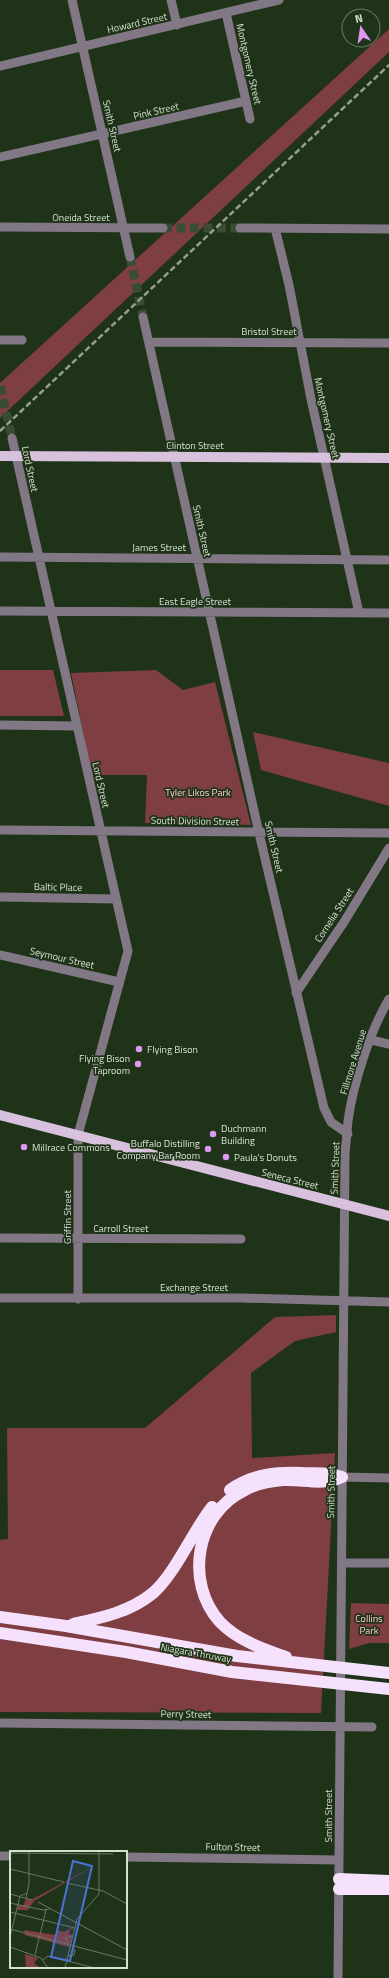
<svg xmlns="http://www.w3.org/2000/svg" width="389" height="1978" viewBox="0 0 389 1978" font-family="'Titillium Web',sans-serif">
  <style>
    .green { fill: #7e3e42 }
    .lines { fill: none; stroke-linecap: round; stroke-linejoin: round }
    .minor-tunnel { stroke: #3a4d34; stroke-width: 9; stroke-dasharray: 9 4.5; stroke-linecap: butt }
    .minor { stroke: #817785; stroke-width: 9 }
    .major { stroke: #d7c1dd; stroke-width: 10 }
    .highway { stroke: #f5e1fc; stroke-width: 12 }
    .rail { stroke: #93a28e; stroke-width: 2.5; stroke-dasharray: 6 3; stroke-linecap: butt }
    .poi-dot { fill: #dd99f3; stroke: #1f3318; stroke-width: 1.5 }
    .labels { text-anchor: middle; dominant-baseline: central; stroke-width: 3.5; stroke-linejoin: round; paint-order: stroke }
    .street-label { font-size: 10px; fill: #d5e1d0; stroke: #1f3318 }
    .park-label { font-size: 10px; fill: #fdd0d1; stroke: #1f3318 }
    .poi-label { font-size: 10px; fill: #d5e1d0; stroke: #1f3318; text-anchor: start }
    .inset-road { fill: none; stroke: #687962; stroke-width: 1 }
    .view { fill: #4b73d6; fill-opacity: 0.15; stroke: #4b73d6; stroke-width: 2 }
    .inset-edge { fill: none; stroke: #d5e1d0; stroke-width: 2 }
  </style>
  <rect width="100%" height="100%" fill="#1f3318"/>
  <path class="green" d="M389,29V52L0,418V383Z
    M0,670H53L64,716H0Z
    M156,670L183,690L215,682L251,825L145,823L147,775H92L71,673Z
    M253,732L389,763V806L261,770Z
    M336,1315V1332L295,1341L251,1373L252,1458L335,1453L321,1713L0,1712V1540L8,1539L7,1428H145L275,1317Z
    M351,1603L389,1604V1643H369L349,1649Z"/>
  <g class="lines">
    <path class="minor-tunnel" d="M163,228H240
      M130,257L143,317
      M0,386L12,438"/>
    <path class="minor" d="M72,0L130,257
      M171,0L177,25
      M226,13L250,119
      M0,66L279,0
      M0,157L246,101
      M0,227L163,228
      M240,228L389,229
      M275,228L289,285L311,399L359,613
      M143,317L259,833L324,1108L331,1122L348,1134
      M0,340H22
      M149,342L389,343
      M12,438L128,951L78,1135V1299
      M0,557L389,560
      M0,611L389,613
      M0,725L76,726
      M0,830L389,833
      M0,897L116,899
      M0,955L119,982
      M296,993L344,922L389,848
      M371,1040L389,1044
      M0,1238L241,1239
      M0,1298H242L389,1302
      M342,1477L389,1478
      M342,1563H389
      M0,1723L372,1727
      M0,1856H11
      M126,1857L339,1860
      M338,1978L345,1154C346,1143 347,1132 348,1121C353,1084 370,1031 389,999"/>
    <path class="major" d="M0,456L389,458
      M0,1115L389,1216"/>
    <path class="highway" d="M230,1490C253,1474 276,1472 303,1473C317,1473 329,1473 342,1477
      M0,1617L66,1626L237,1656L389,1673
      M73,1624C101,1618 130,1612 153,1593C175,1574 193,1531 212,1507
      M0,1633L126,1652L232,1672L389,1689
      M286,1657C263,1649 237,1640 220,1622C184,1582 196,1513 245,1490C256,1484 270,1481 283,1480C304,1479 322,1486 342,1477
      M339,1879L389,1881
      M339,1889H389"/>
    <path class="rail" d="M0,431L389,65"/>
  </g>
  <g class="poi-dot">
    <circle cx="139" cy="1049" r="4"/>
    <circle cx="138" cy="1064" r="4"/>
    <circle cx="213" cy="1134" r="4"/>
    <circle cx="24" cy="1147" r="4"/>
    <circle cx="208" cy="1149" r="4"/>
    <circle cx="226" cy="1157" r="4"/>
  </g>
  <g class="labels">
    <g class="street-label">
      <text transform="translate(137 23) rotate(-13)">Howard Street</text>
      <text transform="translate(249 64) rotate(77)">Montgomery Street</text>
      <text transform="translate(156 111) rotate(-13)">Pink Street</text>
      <text transform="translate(112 126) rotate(77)">Smith Street</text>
      <text x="81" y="217">Oneida Street</text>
      <text x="269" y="331">Bristol Street</text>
      <text transform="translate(327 418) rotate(77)">Montgomery Street</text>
      <text x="195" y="445">Clinton Street</text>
      <text transform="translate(30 469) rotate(78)">Lord Street</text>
      <text transform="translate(202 531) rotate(77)">Smith Street</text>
      <text x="159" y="547">James Street</text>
      <text x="195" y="601">East Eagle Street</text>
      <text transform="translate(101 785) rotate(77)">Lord Street</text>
      <text transform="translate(195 821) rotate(1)">South Division Street</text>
      <text transform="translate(274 847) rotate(77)">Smith Street</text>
      <text transform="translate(58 887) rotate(1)">Baltic Place</text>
      <text transform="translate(334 915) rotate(-57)">Cornelia Street</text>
      <text transform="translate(62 958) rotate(13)">Seymour Street</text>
      <text transform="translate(353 1062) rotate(-73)">Fillmore Avenue</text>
      <text transform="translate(335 1168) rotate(-88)">Smith Street</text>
      <text transform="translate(290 1179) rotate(14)">Seneca Street</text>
      <text transform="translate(67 1217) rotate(-90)">Griffin Street</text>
      <text x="121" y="1228">Carroll Street</text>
      <text x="194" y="1287">Exchange Street</text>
      <text transform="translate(331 1492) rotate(-89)">Smith Street</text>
      <text transform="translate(196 1653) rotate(10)">Niagara Thruway</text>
      <text transform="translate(186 1714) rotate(1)">Perry Street</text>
      <text transform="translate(328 1816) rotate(-90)">Smith Street</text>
      <text transform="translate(233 1847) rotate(1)">Fulton Street</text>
    </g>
    <g class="park-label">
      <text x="198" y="792">Tyler Likos Park</text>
      <text x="369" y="1618">Collins<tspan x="369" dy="12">Park</tspan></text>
    </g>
    <g class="poi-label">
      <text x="147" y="1049">Flying Bison</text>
      <text x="130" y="1058" text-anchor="end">Flying Bison<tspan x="130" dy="12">Taproom</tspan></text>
      <text x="221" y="1128">Duchmann<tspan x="221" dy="12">Building</tspan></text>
      <text x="200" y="1143" text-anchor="end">Buffalo Distilling<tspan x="200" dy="12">Company Bar Room</tspan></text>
      <text x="32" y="1147">Millrace Commons</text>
      <text x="234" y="1157">Paula's Donuts</text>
    </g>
  </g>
  <g transform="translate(10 1851)">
    <rect width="117" height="117" fill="#1f3318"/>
    <path d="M86,14L24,50L18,59H7L8,54H14L16,47L21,49ZM61,77H64L60,79L59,83L63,84L59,96L15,84L14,79L46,84L47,79L54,81ZM15,103L28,107L24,112L31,117H16Z" fill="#7e3e42"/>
    <path class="inset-road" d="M89,0V13M0,2L103,3M0,18L54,31M57,32L93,40L117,53M0,43L22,49M16,47L19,33V0M28,51L117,99M0,52L33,59L40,58M0,61L65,77M0,78L117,109M0,86L10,45L17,42M59,94L55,87L63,85M0,96L31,107L38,117M25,104L36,59M58,105L64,104L65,99L62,96M33,109L38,105L85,117M55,117L67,68L89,43V13"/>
    <path class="view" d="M63,10L82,15L60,110L41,106Z"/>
    <rect width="117" height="117" class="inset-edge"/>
  </g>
  <g transform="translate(361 28) rotate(347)"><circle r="19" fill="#1f3318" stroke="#687962"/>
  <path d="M0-3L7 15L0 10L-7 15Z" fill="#dd99f3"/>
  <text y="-6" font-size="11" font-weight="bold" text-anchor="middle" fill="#d5e1d0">N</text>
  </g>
</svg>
